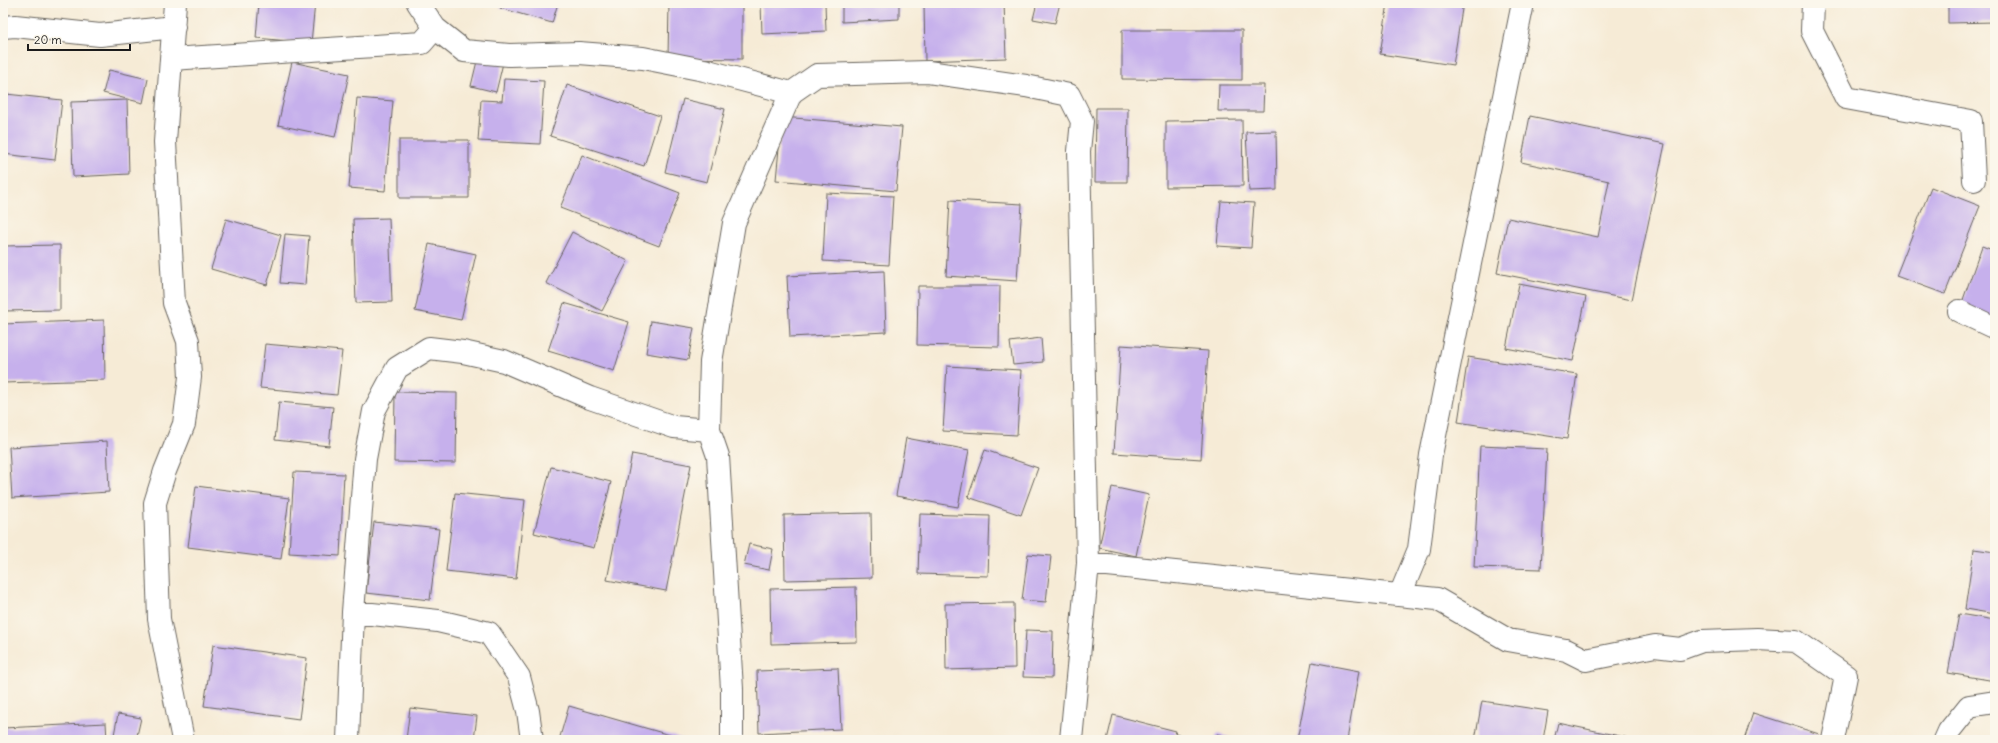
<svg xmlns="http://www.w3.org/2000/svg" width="1998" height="743" viewBox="0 0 1998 743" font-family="Delius,sans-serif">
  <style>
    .building { fill: #c6b0ec }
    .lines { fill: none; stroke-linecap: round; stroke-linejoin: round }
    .street-casing { stroke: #68645d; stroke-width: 24 }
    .street { stroke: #fff; stroke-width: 22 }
  </style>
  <rect width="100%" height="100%" fill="#fbf7ec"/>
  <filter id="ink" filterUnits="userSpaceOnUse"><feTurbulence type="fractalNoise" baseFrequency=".025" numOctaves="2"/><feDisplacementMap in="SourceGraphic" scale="8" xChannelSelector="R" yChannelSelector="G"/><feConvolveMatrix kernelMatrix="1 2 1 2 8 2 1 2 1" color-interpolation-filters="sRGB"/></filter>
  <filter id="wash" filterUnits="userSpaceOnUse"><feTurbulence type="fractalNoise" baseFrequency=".012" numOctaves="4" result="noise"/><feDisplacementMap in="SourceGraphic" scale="16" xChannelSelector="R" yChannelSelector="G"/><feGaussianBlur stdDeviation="0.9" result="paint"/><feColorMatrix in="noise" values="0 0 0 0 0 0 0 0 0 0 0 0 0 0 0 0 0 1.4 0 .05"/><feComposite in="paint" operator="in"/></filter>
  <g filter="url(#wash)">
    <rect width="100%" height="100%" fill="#f6ebd6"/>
    <g id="blocks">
      <path class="building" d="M259,3H315L311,43L256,38Z
        M501,3H558L552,23L500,8Z
        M669,3H742V59L668,58Z
        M761,3H825L826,31L762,34Z
        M842,3H899V19L842,22Z
        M924,3H1004L1006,58L925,61Z
        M1037,3H1060L1055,23L1033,19Z
        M1388,3H1463L1453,65L1380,54Z
        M1948,3H1995V22L1948,23Z
        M1122,30H1242V80L1122,79Z
        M478,57L503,63L496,92L471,86Z
        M292,62L349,74L335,137L278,125Z
        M109,70L148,79L143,103L103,93Z
        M504,79L544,81L540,144L478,141L481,100L502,101Z
        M567,85L660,116L644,166L550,136Z
        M1219,85H1264L1263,111H1218Z
        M6,94L62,100L55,160L3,154V115Z
        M357,98L393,101L385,191L349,188Z
        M683,99L725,109L707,182L665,172Z
        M127,100L129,174L73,177L71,102Z
        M1096,108H1128L1127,182H1095Z
        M1530,116L1665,144L1632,300L1497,273L1508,218L1598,237L1609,181L1521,162Z
        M782,117L902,127L896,191L776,180Z
        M1242,120L1243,186L1166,187V121Z
        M1276,131L1277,190L1249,191L1246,132Z
        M399,140H469V198H399Z
        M582,155L680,193L659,246L560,208Z
        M1931,187L1980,206L1945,294L1896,276Z
        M826,193L893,196L889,265L823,261Z
        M950,200L1022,204L1017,281L946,276Z
        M1221,201L1254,203L1251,248L1217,246Z
        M389,218L392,302L356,303L353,219Z
        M226,219L281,235L267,285L211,269Z
        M572,232L628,261L602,311L546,283Z
        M285,234L309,236L305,285L280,283Z
        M429,244L476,254L461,320L415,311Z
        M60,245V310L3,311V246Z
        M1982,246L1995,251V323L1959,311Z
        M884,271L886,332L790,337L787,276Z
        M1519,284L1586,297L1573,361L1506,348Z
        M918,286H1000L999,347L917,345Z
        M564,303L629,322L614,371L548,351Z
        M104,320L105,380L3,383V324Z
        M651,321L694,328L688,360L646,353Z
        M1041,338L1043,362L1013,365L1010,342Z
        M265,344L342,351L337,395L260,388Z
        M1121,345L1208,351L1201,459L1114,453Z
        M1468,357L1577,374L1567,439L1458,422Z
        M947,366L1021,370L1017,435L943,431Z
        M395,392L457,393L456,463L394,462Z
        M279,402L333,407L329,446L275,440Z
        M906,438L969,450L958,507L896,496Z
        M107,441L109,492L12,498L9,447Z
        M1480,446L1547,449L1541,569L1474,567Z
        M985,450L1038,468L1021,515L968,497Z
        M632,454L691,465L666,591L607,580Z
        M551,467L611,482L594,548L534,533Z
        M294,472L344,474L340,556L289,553Z
        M196,486L289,498L281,559L188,547Z
        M1112,487L1149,495L1136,556L1099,548Z
        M455,493L525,500L516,579L446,571Z
        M871,513L872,578L785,580L784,515Z
        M920,514L990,516L988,576L918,574Z
        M374,522L439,529L430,600L366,593Z
        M749,544L773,549L769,570L744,565Z
        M1974,549L1995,552V614L1965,609Z
        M1028,554L1051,556L1046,602L1022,600Z
        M856,587L857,642L771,644L770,589Z
        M1014,603L1015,668L946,670L945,604Z
        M1959,614L1995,620V681L1948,673Z
        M1026,630L1053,631L1052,678L1023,677Z
        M213,645L307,658L299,719L204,706Z
        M1312,662L1359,671L1347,740H1297Z
        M838,668L841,729L759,733L757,671Z
        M1482,701L1548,711L1543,740H1475Z
        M569,706L687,740H559Z
        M410,708L477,716L474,740H406Z
        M1753,713L1819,734L1817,740H1744Z
        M118,714L141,718L136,740H113Z
        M1113,715L1176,731L1175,734L1196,740H1107Z
        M106,723L107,740H3V728Z
        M1558,723L1629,738L1628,740H1554Z
        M1217,734L1236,739V740H1215Z"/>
    </g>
  </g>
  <g filter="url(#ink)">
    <use href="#blocks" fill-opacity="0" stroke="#68645d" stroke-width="1"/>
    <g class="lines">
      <defs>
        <path id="street" d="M175,3L165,142L174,303L188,341L190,377L184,424L165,471L155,503L159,619L183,740
          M418,3L435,28L464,51L509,55L579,53L643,58L704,70L791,93
          M1813,3L1812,31L1846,98L1971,121L1974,180
          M3,27L15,26L100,35L174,27
          M171,59L422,43L435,28
          M1959,311L1995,328
          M1088,563L1437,599L1508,640L1566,650L1586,660L1655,646L1680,649L1702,641L1757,639L1796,641L1846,676L1833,740
          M1400,595L1419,549L1431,455L1523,3
          M353,612L438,621L489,633L519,677L528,711L532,740
          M348,740L353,612L365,459L374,411L397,368L429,348L463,352L504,361L590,398L674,427L709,430
          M732,740V689L718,456L709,430L711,362L734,223L791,93L817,75L928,72L1026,86L1069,95L1082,121L1079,151L1088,563L1071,740
          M1945,740L1949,731L1969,706L1995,702"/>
      </defs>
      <use href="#street" class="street-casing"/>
      <use href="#street" class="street"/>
    </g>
  </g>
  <rect width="1998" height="743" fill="none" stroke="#fbf7ec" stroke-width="16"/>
  <path d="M28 44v6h102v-6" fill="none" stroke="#1c1c1c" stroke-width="2"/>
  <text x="34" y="44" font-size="12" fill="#1c1c1c" stroke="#fbf7ec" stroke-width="3" paint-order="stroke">20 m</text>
</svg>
